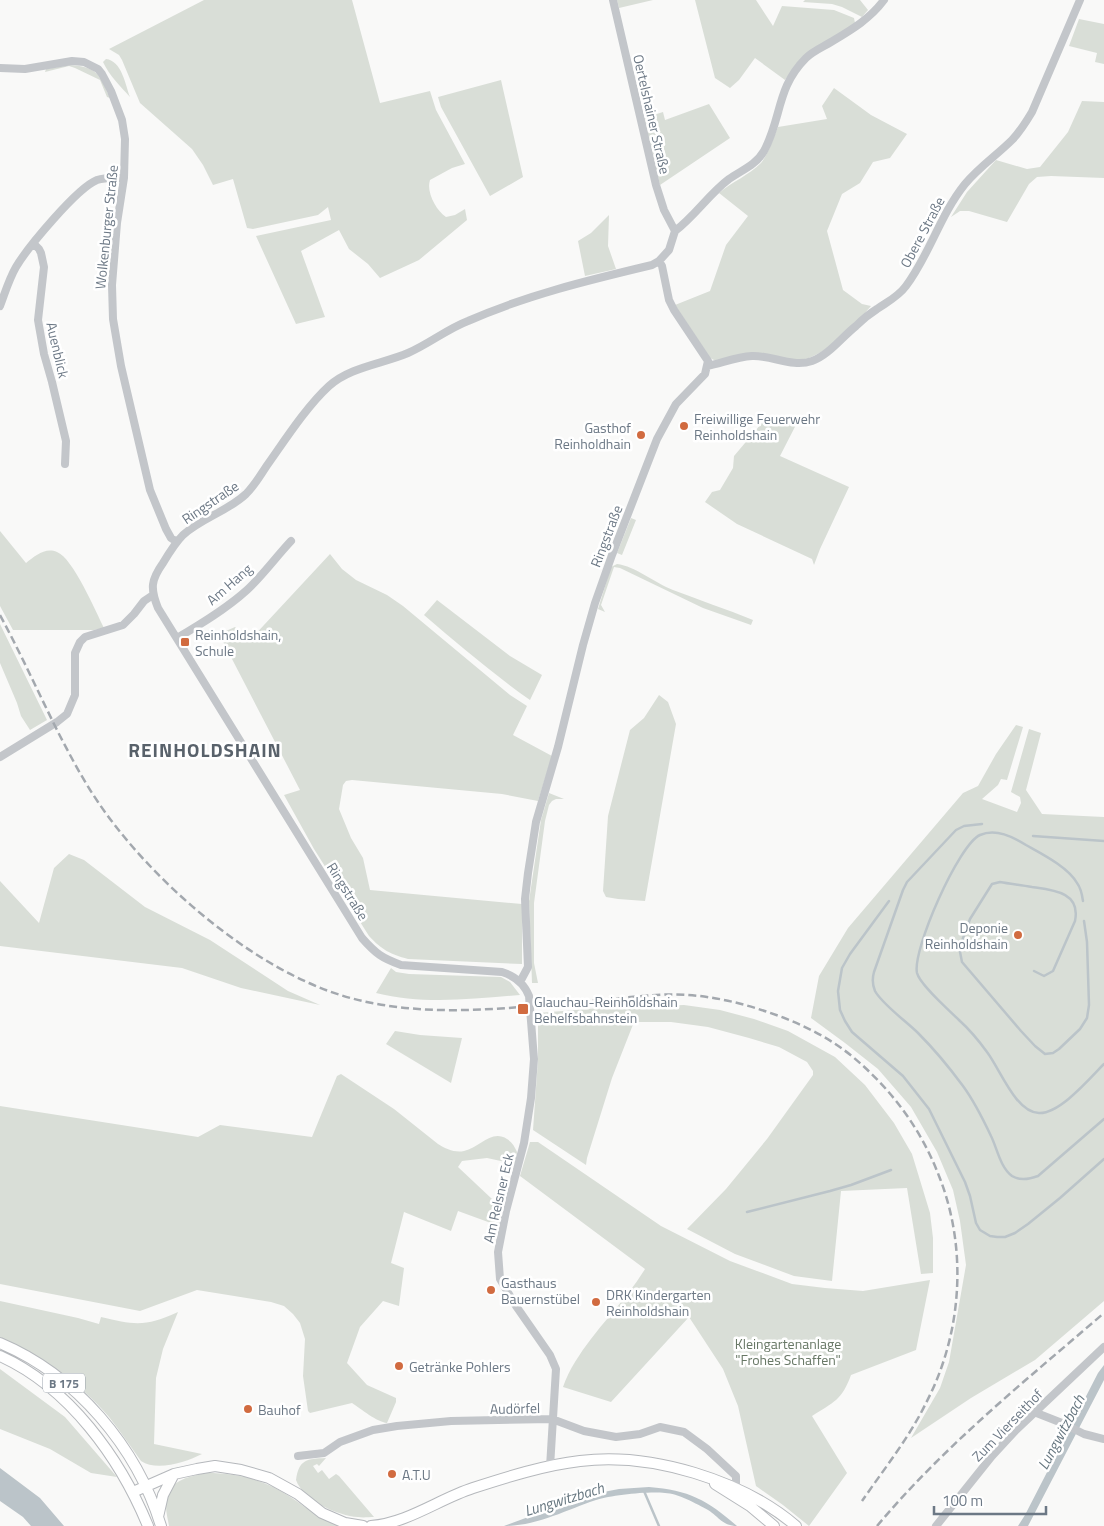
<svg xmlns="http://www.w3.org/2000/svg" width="1104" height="1526" viewBox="0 0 1104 1526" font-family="'Titillium Web',sans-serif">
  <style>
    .green { fill: #d9ded7 }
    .water { fill: #bbc4c9 }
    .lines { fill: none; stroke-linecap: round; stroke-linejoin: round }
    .stream { stroke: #bbc4c9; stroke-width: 2.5 }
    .major-casing { stroke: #b5b8bc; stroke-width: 12 }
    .minor { stroke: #c3c6ca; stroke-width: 8 }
    .major { stroke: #fff; stroke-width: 10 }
    .rail { stroke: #a3a8ae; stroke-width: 2.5; stroke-dasharray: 8 4; stroke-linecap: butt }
    .poi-dot { fill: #d16b40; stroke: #fff; stroke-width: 2 }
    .labels { text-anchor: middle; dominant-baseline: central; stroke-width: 5; stroke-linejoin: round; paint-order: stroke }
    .shield { fill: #fff; stroke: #98a0aa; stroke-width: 1 }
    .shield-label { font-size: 12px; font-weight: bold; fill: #6c7885 }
    .street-label { font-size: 14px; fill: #6c7885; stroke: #fff }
    .poi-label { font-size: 14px; fill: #6c7885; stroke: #fff; text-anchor: start }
    .park-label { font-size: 14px; fill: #687866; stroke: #fff }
    .water-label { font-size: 15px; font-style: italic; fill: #677780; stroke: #fff }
    .district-label { font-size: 19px; font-weight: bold; letter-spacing: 1px; fill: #59626b; stroke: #fff }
  </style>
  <rect width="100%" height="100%" fill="#f9f9f8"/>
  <path class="green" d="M204,0H352L380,103L430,91L436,110L465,164L452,168L430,180C426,192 436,210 446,217L455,215L465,209L467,220L419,260L380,278L368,264L349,249L339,230L301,251L325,317L296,324L256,236L331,220L328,207L318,215L253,229L247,228L233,179L213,185L203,165L192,149L140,103L122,60L119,55L109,49Z
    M617,0H653L619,8Z
    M695,0H756L773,26L782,6L834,10L854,18L855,23L798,63L785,80L755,58L739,80L730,88L715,78Z
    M805,0H860L868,10L862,17L842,7L832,4L803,2Z
    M1079,19L1104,24V64L1095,62L1097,53L1069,46Z
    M106,59C122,61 125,84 130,97C120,86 109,75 103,62Z
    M70,65C98,67 99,74 110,98L107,97L100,80L75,68L69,66L45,72L46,69Z
    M501,80L523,177L490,196L441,107L438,97Z
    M834,88L871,115L907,134L890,158L873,162L860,183L842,194L827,231L843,290L862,304L871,306C856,324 822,360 798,360C790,361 781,356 772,356C753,358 733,361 714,360L710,358L675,305L710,291L726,245L748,216L719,193C732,182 749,175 761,163C769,153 773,138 778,127L827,119L822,106Z
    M1082,101L1104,102V178L1051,176L1037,177L1029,184L1007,222L969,211H960L951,217L967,192L996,160L1027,169L1040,167L1068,132Z
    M709,104L730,138L660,185L644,118L663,112L665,120Z
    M609,215L608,246L616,269L585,276L578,241L591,233Z
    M767,417H800L780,456L849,487L820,549L814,565L812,559L737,524L705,502L712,492L720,490L733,468L734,456Z
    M631,518L636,520L622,555L617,553Z
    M0,531L26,563C35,556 45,547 57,552C73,558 96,612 104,628L94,630H13L0,606Z
    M330,554L342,569L356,580L387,595L403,606L510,695L527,706L513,735L552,756L538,801L502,794L352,780L346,781L343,785L339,809L351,838L363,858L370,890L522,904V964L408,959C390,954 382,950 369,936L314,849L284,795L300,790L219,634L235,627L249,641Z
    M617,564C635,566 655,583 673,590C699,600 726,609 753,620L751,625L703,608L620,568L614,567L601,605L605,612L598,609L611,567Z
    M437,600L510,656L542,675L530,700C493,674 458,644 424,615Z
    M0,624L47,720L30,730L21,716L17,703L0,663Z
    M659,695L668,702L676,724L645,901L618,899L606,897L603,891L608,816L630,730L644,718Z
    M1016,725L1023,727L1007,780L1001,779L998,785L982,799L1017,812L1021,803L1020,797L1011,792L1029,729L1041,733L1026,790L1042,814L1104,817V1301L1035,1360L971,1398L911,1438L940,1388L949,1362L966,1265L960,1221L953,1190L937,1152L911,1107L878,1069L845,1043L811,1018L819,976L848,928L963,793L978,786L996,754Z
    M549,793L564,799H556L552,801L549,805L545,821L534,903V963L538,983H532L529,901L541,820Z
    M69,854L84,860L145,907L210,940L288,991L320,1005L241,988L182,968L0,946V881L39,923L54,868Z
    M391,968L396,972L409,974L501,977L510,982L520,995C473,999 423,1005 376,993Z
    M684,1005L720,1010L754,1019L788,1031L835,1057L865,1085L894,1123L912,1154L930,1213L933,1238V1273L921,1274L907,1188L841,1191L832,1281L794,1276L735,1254L687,1229L726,1189L767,1139L813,1075V1071L807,1062L779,1047L749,1038L708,1027L671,1022H634L612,1078L587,1158L586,1165L533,1130L538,1060V1013L600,1008Z
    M395,1031L420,1035L462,1038L451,1083L386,1044Z
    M341,1074L394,1109L438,1144C446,1149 455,1153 464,1151C480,1148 491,1129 507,1139C512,1142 515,1147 517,1152L515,1164L487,1158L462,1161L458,1167L492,1199L500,1204L504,1201L499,1226L458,1211L451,1231L404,1212L391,1263L404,1268L399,1306L383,1301L360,1327L347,1363L367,1385L396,1398V1402L387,1423C377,1422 361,1409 352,1403L310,1413L308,1411L303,1376L305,1339L300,1323L293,1314L284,1306L271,1302L197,1290L140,1311L0,1284V1106L198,1137L220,1125L312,1137L337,1076Z
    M530,1142H538L661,1226L730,1261L792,1284L825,1288L863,1291L930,1280L916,1350L851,1375C842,1400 834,1402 812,1416L847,1473L809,1526L783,1505L756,1486L738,1406L723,1369L689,1317L611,1402L563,1387C566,1378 570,1370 575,1362C595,1329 625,1302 645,1269L520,1176Z
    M0,1301L78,1318L99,1324L101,1317C134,1325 146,1327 178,1312L163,1349L156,1378L154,1444L202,1454C186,1462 157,1472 141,1461C131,1447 120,1431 109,1417C79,1382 42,1356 0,1337Z
    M0,1369L65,1417L117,1477L91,1473L50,1449L0,1429Z
    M326,1458L319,1466L317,1464L313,1466L318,1473L322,1470L329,1479L336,1474L339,1476L374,1517C369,1517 363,1518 358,1517C338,1516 303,1500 296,1480C299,1459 307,1459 326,1458Z
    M207,1473C239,1473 266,1480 292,1498C308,1509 320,1518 339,1526H169C168,1520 166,1513 166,1506C164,1482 188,1476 207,1473Z"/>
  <path class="water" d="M1104,1365V1380L1028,1526H1018L1025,1515L1098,1373Z
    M0,1468L40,1498L64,1526H31L23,1517L0,1501Z
    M649,1487C689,1490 707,1500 737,1526C723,1526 719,1517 708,1510C697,1504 677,1493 665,1493C649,1491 612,1495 596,1500C566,1510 537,1526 504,1526L588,1495L619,1489Z"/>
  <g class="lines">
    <path class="stream" d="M982,824L964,826L956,830L907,882L903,890L874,972C872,979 872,984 875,991C882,1004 907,1022 918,1033C935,1050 949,1067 963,1086C974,1101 983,1119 991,1136C997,1148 1000,1167 1012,1176C1020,1181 1030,1179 1038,1176L1104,1119
      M1033,836L1104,841
      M889,901L850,954L842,968L838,991L840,1010L845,1021L852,1032L903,1076L929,1109L965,1182L970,1196L976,1223L980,1230L990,1236L997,1237H1005L1015,1233L1028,1224L1060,1198L1104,1159
      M1083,901C1082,894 1081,888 1077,883C1068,867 1042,854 1026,845C1013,837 996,828 980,835C959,844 912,950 917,973C920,985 950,1011 960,1021C970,1030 979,1041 987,1052C1000,1069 1016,1113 1039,1113C1060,1114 1090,1078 1104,1064
      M1034,971L1044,976L1053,971L1075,921C1081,892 1053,890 1032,887C1021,885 1011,884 1000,882L992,884L970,919L962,941L960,952L962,962L1021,1031L1035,1046L1045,1054L1053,1053L1059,1049L1080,1029L1087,1018L1089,1005L1087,942L1084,921
      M747,1212L830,1191L851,1185L891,1170
      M644,1491L659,1526"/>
    <defs>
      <path id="major" d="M0,1343C76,1375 137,1447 161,1526
        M0,1356C69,1387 120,1458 148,1526
        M715,1484L750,1506L774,1526
        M133,1492L174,1474L197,1469L215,1466L241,1470L269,1478L298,1494L322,1513L345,1523L363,1526
        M158,1517L163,1495L174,1474
        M371,1526C408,1523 439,1499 473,1488C507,1477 545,1465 580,1461C651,1452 742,1480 796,1526"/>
    </defs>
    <use href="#major" class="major-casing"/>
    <path class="minor" d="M613,0L656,185L664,210L675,231
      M0,68L25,69L72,61L84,62L98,69L102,74L111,91L122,120L125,139L124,178L117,223L112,285L113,319L121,366L150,490L166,529L171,538L177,542
      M675,231C695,216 709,194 729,179C742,170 756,165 764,151C782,118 776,88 806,58C813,51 823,47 831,42C851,30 870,19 884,0
      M33,243L39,249L41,253L44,267L38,320L44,354L52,382L66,441L65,464
      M0,306C5,293 9,279 16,267C28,247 77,188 97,180C106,177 115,178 124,178
      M707,366C722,363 736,357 752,356C772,355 792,368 812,361C829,355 842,337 856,326C862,320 869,314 877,309C887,302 898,297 906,286C930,254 940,215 965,184C979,167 997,155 1012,140C1020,132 1026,122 1032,112L1080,0
      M177,638C201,624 226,609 247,590C263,575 276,557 291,541
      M0,757L57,722L67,714L75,695V653L80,642L85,637L123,625L134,614L144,601L153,595
      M520,982L528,967L525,899L528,873L536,822L558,747L583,645L595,603L612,555L657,439L676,404L705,374L708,361L674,310L669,300L662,266L659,261L669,250L675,231
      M1034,1412L1062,1423L1084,1434L1104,1439
      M298,1456L324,1453L340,1442L373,1430L397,1426L451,1421L552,1419L584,1431L616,1437L640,1434L660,1427L684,1432L707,1449L736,1476V1487
      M550,1467L556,1369L550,1355L516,1306L500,1279L498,1252L506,1211L524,1143L531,1098L534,1059L529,996C524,983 515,976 502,972L401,965C382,958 376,954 362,938L158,608C150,588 151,580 163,563C169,553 175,543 183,535C202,518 228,511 246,494C255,485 261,474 268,464C285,440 307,406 329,386C350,367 382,364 408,353C429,344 447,329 468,321C527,295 589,280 652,265L659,261
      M936,1526L992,1456L1016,1430L1104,1347"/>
    <use href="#major" class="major"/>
    <path class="rail" d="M0,615C21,654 39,694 59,734C71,757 83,780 98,802C146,873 230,948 309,983C403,1026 510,1007 610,999C635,997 662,993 688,995C719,997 749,1005 779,1016C806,1026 831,1039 853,1057C892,1090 921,1129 939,1176C968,1249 962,1334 926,1403C909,1438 884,1469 862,1501
      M877,1526C944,1446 1025,1381 1104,1313"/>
  </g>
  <g class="poi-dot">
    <circle cx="684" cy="426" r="5"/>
    <circle cx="641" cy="435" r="5"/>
    <rect x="180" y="637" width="10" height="10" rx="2.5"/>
    <circle cx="1018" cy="935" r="5"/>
    <rect x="517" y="1003" width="12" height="12" rx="2.5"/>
    <circle cx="491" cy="1290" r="5"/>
    <circle cx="596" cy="1302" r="5"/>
    <circle cx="399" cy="1366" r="5"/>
    <circle cx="248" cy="1409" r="5"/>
    <circle cx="392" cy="1474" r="5"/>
  </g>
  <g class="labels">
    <rect class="shield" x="43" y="1373.5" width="42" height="19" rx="4"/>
    <g class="shield-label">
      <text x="64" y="1383">B 175</text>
    </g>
    <g class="street-label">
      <text transform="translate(652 114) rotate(77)">Oertelshainer Straße</text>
      <text transform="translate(106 227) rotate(-84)">Wolkenburger Straße</text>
      <text transform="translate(922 232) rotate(-62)">Obere Straße</text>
      <text transform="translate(58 350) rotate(77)">Auenblick</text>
      <text transform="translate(210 502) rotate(-34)">Ringstraße</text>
      <text transform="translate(606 536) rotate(-69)">Ringstraße</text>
      <text transform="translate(229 584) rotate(-41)">Am Hang</text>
      <text transform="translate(348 891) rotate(58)">Ringstraße</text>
      <text transform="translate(498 1198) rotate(-77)">Am Relsner Eck</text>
      <text transform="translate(515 1408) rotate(-1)">Audörfel</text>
      <text transform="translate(1007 1425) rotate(-46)">Zum Vierseithof</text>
    </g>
    <g class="poi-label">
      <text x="694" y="418">Freiwillige Feuerwehr<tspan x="694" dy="16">Reinholdshain</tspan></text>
      <text x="631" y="427" text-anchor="end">Gasthof<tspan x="631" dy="16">Reinholdhain</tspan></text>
      <text x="195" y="634">Reinholdshain,<tspan x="195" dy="16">Schule</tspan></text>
      <text x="1008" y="927" text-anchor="end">Deponie<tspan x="1008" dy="16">Reinholdshain</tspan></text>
      <text x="534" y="1001">Glauchau-Reinholdshain<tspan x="534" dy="16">Behelfsbahnstein</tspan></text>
      <text x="501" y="1282">Gasthaus<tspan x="501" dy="16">Bauernstübel</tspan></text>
      <text x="606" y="1294">DRK Kindergarten<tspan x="606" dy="16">Reinholdshain</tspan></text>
      <text x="409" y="1366">Getränke Pohlers</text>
      <text x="258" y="1409">Bauhof</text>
      <text x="402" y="1474">A.T.U</text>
    </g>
    <g class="park-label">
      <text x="788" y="1343">Kleingartenanlage<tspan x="788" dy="16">"Frohes Schaffen"</tspan></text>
    </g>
    <g class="water-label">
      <text transform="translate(1061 1432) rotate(-62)">Lungwitzbach</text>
      <text transform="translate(564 1499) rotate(-17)">Lungwitzbach</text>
    </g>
    <g class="district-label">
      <text x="205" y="749">REINHOLDSHAIN</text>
    </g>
  </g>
  <path d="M934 1506v8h112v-8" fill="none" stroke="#6c7885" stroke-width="2.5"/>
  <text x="942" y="1506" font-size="15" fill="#6c7885" stroke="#ffffff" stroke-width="4" paint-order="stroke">100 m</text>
</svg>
